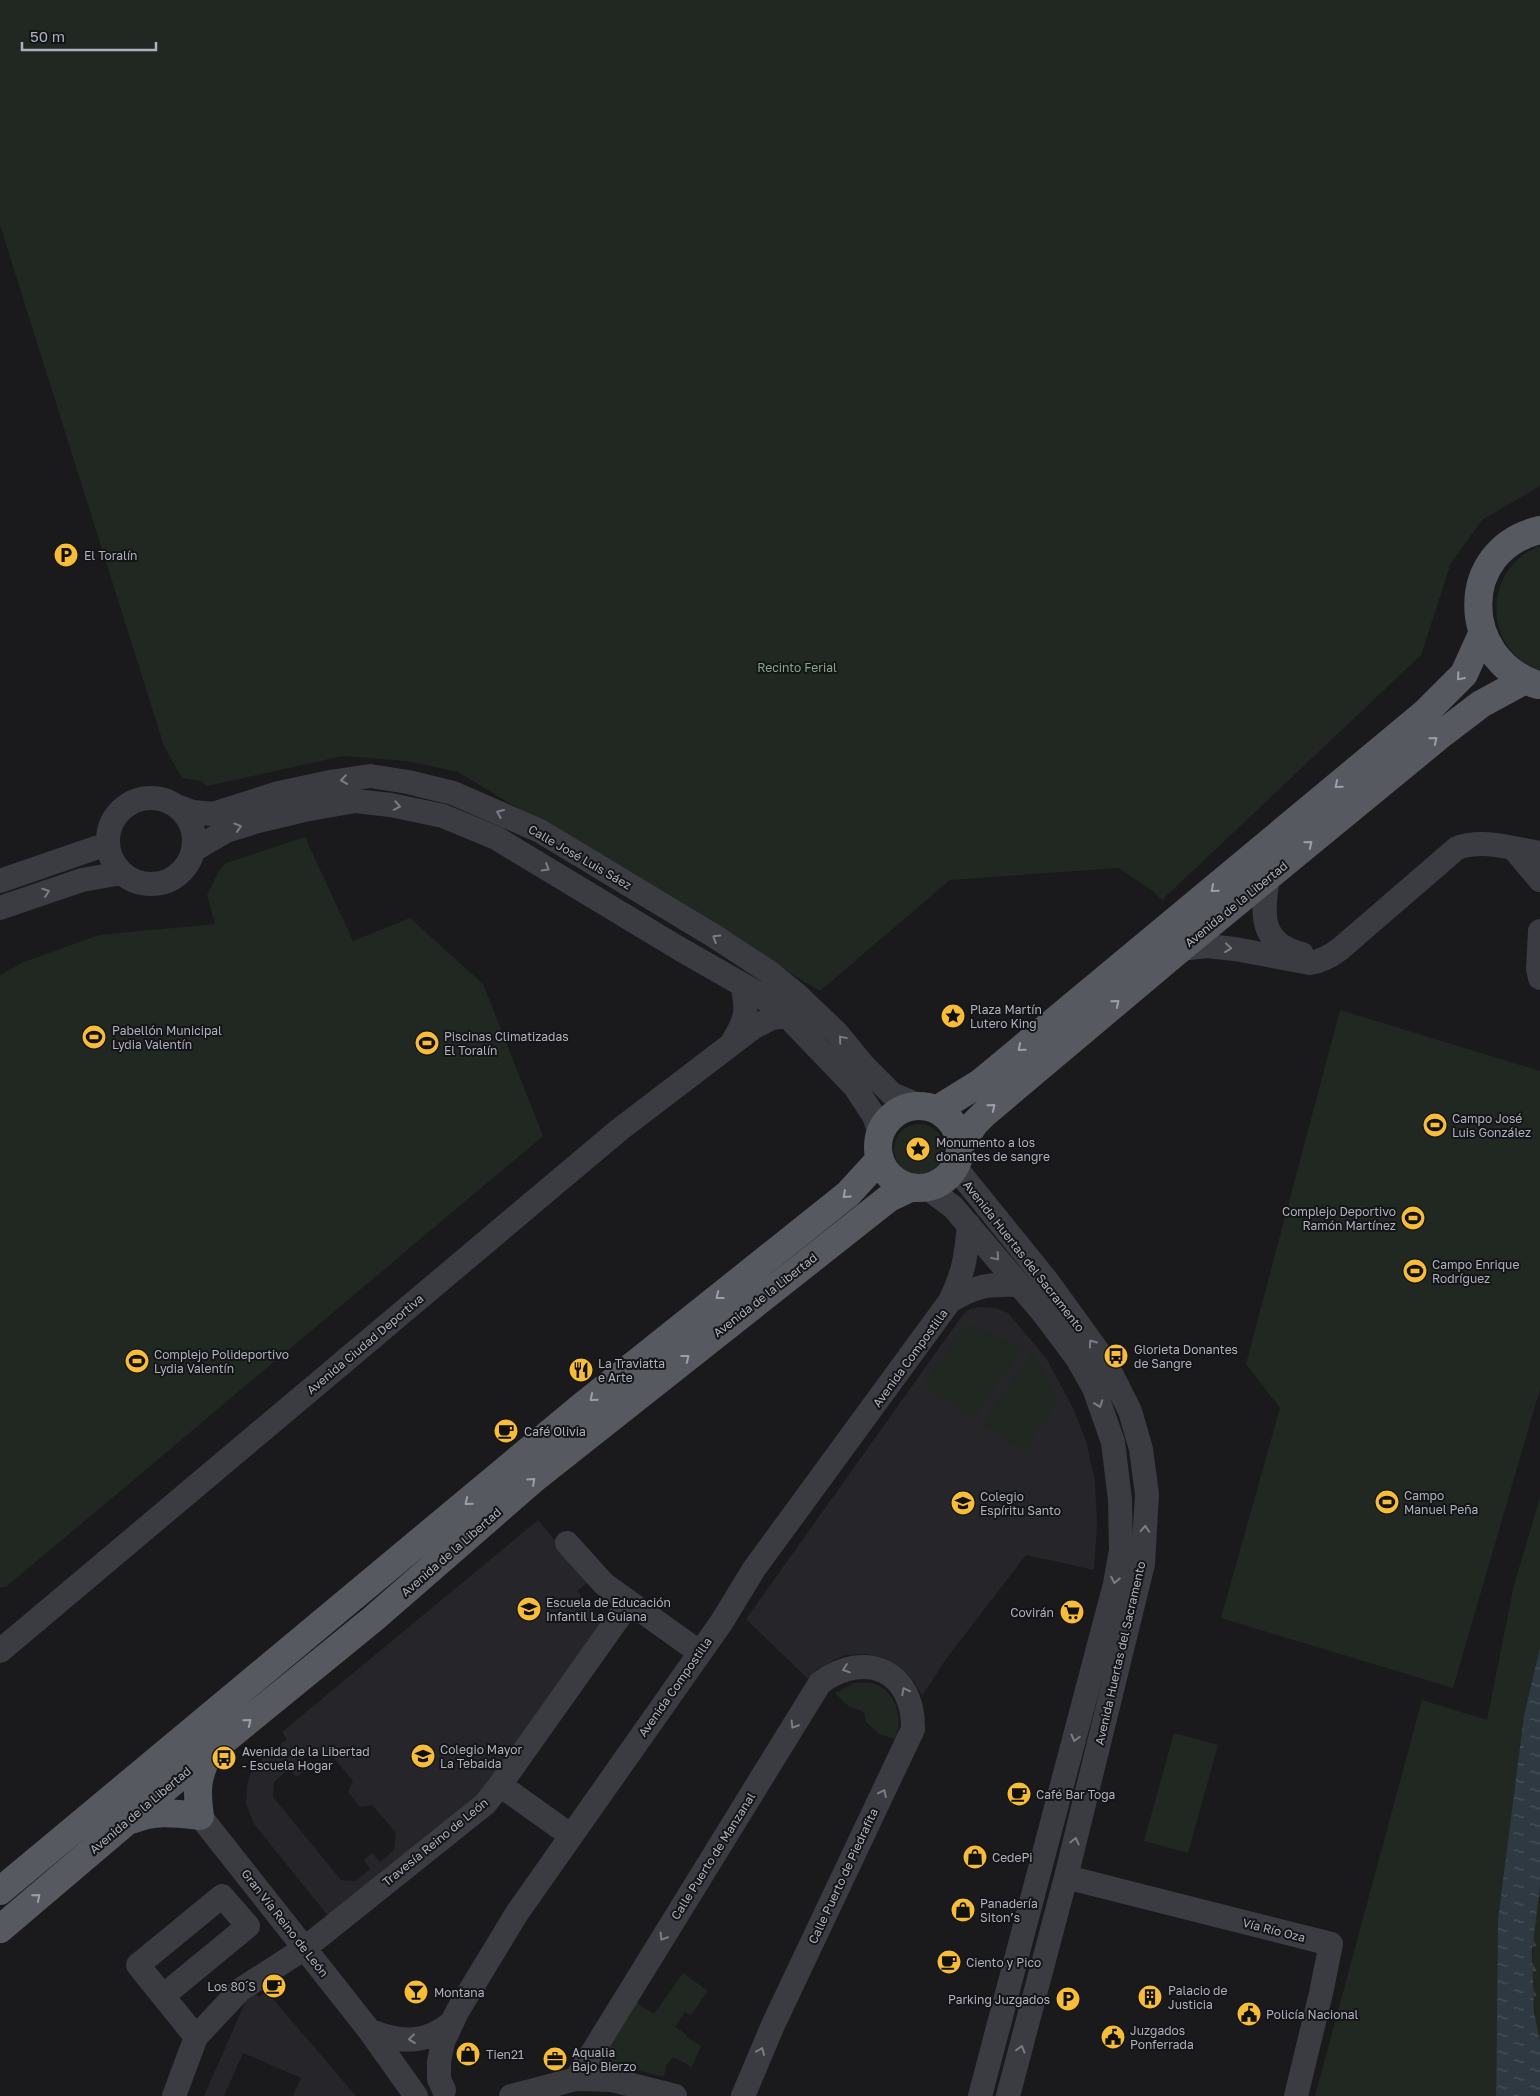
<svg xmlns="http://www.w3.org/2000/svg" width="1540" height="2096" viewBox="0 0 1540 2096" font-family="'Golos Text',sans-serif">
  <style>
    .built { fill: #26262a; fill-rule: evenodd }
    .green { fill: #202821 }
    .forest { fill: url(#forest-firs) }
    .water { fill: url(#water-ripples) }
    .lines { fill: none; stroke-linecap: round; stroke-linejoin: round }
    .minor { stroke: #3b3c42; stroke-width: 24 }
    .major { stroke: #575961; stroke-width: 28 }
    .oneway { stroke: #9c9fab }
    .oneway2 { stroke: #7a7c86 }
    .labels { text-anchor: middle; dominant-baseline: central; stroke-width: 4; stroke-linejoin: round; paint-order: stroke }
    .poi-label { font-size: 12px; fill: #adb1bd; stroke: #151518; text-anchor: start }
    .park-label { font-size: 12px; fill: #84a887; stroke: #151518 }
    .street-label { font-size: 12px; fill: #adb1bd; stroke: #151518 }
  </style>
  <defs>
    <pattern id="forest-firs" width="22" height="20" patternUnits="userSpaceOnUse" patternTransform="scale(1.25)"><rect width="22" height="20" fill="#202821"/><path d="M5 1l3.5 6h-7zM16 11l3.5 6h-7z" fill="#3e453f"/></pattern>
    <pattern id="water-ripples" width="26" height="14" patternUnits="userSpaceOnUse" patternTransform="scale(1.25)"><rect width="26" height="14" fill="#2f3942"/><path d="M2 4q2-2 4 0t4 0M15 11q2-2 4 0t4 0" fill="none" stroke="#4a535b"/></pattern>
  </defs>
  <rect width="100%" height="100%" fill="#1a1a1d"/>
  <path class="built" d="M979,1307L996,1308L1008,1313L1046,1358L1073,1408L1086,1441L1095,1481L1097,1525L1094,1570L1026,1555L946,1659L922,1696L913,1680L899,1666L884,1658L866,1654L845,1655L836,1659L816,1670L808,1679L746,1619L962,1316L968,1310Z
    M538,1520L589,1581L577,1591L607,1627L488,1794L333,1922L254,1824L246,1804L247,1787L249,1777L255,1767L263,1758L287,1739L282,1732ZM313,1751L326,1754L329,1752L353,1781L348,1792L360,1807L372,1805L396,1833L394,1850L380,1862L372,1853L364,1860L370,1869L355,1881L341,1880L273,1797L274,1782L289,1769L297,1777L305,1770L299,1762Z
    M251,1989L259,1997L267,1992L356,2096H293L301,2078L243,2053L224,2096H204Z"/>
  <path class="green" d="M0,0H1540V486L1482,520L1451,563L1421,655L1162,900L1153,891L1118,868L950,880L820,991L458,772L407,761L343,756L207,786L201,781L182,778L164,746L0,225Z
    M1540,546V671C1531,666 1521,662 1514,654C1482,620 1495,562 1540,546Z
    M305,837L353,941L410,918L483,984L543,1136L6,1587L0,1588V975L24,962L99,935L215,924L207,895L219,871L226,863Z
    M1340,1010L1540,1071V1389L1453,1688L1221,1618L1280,1408L1246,1364Z
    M894 1149a25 25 0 1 1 50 0a25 25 0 1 1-50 0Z
    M967,1323L1023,1348L973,1419L923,1385Z
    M1032,1352L1059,1399L1024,1452L982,1424Z
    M1540,1498V1648L1524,1715L1498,1919L1496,2096H1315L1422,1700L1487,1720L1514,1585Z
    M854,1683C859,1683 865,1682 870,1683C896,1688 904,1718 895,1739L879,1734L865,1721C867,1708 858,1711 850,1707C845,1704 840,1697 835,1693Z
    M1174,1733L1218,1745L1188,1853L1144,1841Z
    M683,1973L708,1991L691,2015L685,2012L675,2027L687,2035L686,2037L701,2046L692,2067L673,2057L666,2066L664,2077L613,2064C599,2050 627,2016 636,2002L654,2014Z"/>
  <path class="forest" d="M1540,1886V2041C1529,1990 1531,1938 1540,1886Z"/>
  <path class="water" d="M1540,1648V1886L1532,1951L1534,2011L1540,2041V2096H1496L1498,1919L1524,1715Z"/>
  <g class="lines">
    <path class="minor" d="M108 841a43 43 0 1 1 86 0a43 43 0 1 1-86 0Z
      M179,807L193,812L213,814L279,793L330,782L370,776L408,782L453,793L540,831L714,936L769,972L795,993L837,1033L864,1066L892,1094L918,1105
      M195,849L226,831L258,821L304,810L355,801L391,805L443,816L496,838L680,949L757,993L787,1016L855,1087L874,1116L880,1133
      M1514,849L1540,880
      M1268,878C1262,913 1259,944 1302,954
      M0,881L107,844
      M0,908L82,880L121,873
      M1540,931L1538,969L1540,978
      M1180,949L1207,946L1235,949L1310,963C1322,961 1331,956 1340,949L1457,848C1483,838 1514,849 1540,853
      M733,1041C747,1018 748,1010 742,985
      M955,1167L1048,1282L1105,1361L1130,1411L1141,1449L1147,1494L1143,1564L1066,1877L1008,2096
      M926,1187L953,1207L1044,1314L1077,1358L1094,1388L1113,1442L1120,1500L1121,1550L1115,1584L980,2096
      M950,1301C978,1285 988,1284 1019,1285
      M567,1543L604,1584L699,1652
      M0,1651L619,1130L754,1027L772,1018L787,1016
      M500,1785L570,1835
      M200,1816L369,2030L416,2096
      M1066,1877L1331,1944L1321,1993L1296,2096
      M163,1996L248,1926L222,1896L138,1965L196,2037
      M369,2030C399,2043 426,2045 452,2022
      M576,2079L820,1683C866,1649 914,1671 913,1729L773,2025L743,2096
      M444,2090L439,2079V2062L443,2042L457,2012L517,1913L721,1623L754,1569L950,1301C964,1273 966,1256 969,1225
      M174,2096L196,2037L240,1990L305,1948L485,1804L500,1785L629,1603
      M511,2096L576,2079L612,2080L675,2096"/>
    <path class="major" d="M1538,685C1459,659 1457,549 1540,530
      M878 1147a41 41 0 1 1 82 0a41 41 0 1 1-82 0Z
      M938,1109L980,1083L1426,712L1464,674L1482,634
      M961,1144L975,1123L984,1114L1180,949L1443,733L1481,704L1525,680
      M131,1820C155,1810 175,1813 200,1816C196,1789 197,1776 210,1751
      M0,1891L581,1407L848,1194L880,1159
      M0,1929L173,1782L373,1619L535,1478L889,1198L912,1187"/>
  </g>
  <defs><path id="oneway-chevron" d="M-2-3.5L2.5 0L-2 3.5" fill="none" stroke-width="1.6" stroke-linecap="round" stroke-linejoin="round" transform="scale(1.25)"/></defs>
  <g class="oneway">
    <use href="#oneway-chevron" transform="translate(1460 677) rotate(131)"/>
    <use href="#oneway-chevron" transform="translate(1434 740) rotate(-40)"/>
    <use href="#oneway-chevron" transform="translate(1338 785) rotate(140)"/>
    <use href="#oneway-chevron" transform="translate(1309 844) rotate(-39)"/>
    <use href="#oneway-chevron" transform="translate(1214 889) rotate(140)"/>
    <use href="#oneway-chevron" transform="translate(1116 1003) rotate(-40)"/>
    <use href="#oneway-chevron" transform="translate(1021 1048) rotate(140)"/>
    <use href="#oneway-chevron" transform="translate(992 1107) rotate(-40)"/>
    <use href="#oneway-chevron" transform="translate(846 1195) rotate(138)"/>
    <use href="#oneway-chevron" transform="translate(719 1296) rotate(142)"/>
    <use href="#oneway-chevron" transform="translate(686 1358) rotate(-38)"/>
    <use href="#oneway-chevron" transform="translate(593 1398) rotate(141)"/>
    <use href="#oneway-chevron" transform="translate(532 1481) rotate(-42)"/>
    <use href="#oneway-chevron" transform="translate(468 1502) rotate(141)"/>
    <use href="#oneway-chevron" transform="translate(248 1722) rotate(-39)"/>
    <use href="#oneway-chevron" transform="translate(37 1897) rotate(-40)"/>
  </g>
  <g class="oneway2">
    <use href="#oneway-chevron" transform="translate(344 780) rotate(172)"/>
    <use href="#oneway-chevron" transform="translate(397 806) rotate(11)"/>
    <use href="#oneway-chevron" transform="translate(500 813) rotate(-157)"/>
    <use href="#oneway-chevron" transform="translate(238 827) rotate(-17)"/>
    <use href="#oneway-chevron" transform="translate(546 868) rotate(31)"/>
    <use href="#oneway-chevron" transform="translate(46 892) rotate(-19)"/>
    <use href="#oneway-chevron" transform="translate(716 938) rotate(-148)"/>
    <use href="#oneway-chevron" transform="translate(1228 948) rotate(6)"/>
    <use href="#oneway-chevron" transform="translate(842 1039) rotate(-130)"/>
    <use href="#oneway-chevron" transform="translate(996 1257) rotate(50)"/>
    <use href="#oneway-chevron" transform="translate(1092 1343) rotate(-126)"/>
    <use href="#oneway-chevron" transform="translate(1099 1404) rotate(71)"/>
    <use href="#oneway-chevron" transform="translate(1145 1529) rotate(-87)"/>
    <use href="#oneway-chevron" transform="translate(1115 1580) rotate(101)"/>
    <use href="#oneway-chevron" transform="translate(846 1669) rotate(161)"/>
    <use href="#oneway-chevron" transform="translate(905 1691) rotate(-117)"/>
    <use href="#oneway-chevron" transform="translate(794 1725) rotate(122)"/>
    <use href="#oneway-chevron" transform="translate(1075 1738) rotate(105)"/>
    <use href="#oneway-chevron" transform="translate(883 1793) rotate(-65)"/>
    <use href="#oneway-chevron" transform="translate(1075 1841) rotate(-77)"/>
    <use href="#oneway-chevron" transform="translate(663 1937) rotate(122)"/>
    <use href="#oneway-chevron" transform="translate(412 2039) rotate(174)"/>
    <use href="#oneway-chevron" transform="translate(1021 2049) rotate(-75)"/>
    <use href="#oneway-chevron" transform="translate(761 2051) rotate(-67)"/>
  </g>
  <defs>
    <symbol id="parking-disc" viewBox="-11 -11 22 22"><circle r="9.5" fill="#f7bc38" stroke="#151518"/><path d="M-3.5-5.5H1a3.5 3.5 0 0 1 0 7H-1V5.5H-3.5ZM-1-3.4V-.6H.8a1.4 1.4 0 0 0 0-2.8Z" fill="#111"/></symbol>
    <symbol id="sight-disc" viewBox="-11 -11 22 22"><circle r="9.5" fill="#f7bc38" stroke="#151518"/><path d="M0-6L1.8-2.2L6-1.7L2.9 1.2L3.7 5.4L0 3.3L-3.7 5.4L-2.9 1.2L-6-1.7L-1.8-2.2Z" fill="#111"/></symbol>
    <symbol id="stadium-disc" viewBox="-11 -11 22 22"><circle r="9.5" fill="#f7bc38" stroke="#151518"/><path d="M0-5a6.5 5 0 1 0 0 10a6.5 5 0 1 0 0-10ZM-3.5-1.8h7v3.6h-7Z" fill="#111"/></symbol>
    <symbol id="bus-disc" viewBox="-11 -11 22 22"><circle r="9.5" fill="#f7bc38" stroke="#151518"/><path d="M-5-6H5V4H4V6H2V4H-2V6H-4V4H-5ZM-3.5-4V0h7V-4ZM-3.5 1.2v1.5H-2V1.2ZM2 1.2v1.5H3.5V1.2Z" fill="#111"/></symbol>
    <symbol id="restaurant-disc" viewBox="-11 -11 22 22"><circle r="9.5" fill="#f7bc38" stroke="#151518"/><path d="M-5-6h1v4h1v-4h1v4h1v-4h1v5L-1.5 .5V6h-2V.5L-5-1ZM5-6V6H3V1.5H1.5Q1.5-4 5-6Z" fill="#111"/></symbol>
    <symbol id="cafe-disc" viewBox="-11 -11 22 22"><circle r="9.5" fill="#f7bc38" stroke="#151518"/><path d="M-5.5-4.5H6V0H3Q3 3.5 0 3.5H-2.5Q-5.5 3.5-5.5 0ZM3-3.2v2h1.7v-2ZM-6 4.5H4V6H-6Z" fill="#111"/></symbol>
    <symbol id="school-disc" viewBox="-11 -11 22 22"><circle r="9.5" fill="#f7bc38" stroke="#151518"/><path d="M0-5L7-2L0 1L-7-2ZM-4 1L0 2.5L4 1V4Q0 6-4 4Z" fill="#111"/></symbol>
    <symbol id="supermarket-disc" viewBox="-11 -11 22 22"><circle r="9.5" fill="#f7bc38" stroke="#151518"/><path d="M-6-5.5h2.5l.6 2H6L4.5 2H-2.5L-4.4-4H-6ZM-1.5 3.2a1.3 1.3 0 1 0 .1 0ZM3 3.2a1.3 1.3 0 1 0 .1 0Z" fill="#111"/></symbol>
    <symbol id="university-disc" viewBox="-11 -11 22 22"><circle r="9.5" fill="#f7bc38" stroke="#151518"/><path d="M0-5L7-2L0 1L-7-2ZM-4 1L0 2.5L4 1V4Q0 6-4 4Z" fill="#111"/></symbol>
    <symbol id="shop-disc" viewBox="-11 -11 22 22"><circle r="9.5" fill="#f7bc38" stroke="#151518"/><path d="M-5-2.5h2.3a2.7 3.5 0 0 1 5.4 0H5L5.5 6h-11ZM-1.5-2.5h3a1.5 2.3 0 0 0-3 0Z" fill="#111"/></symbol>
    <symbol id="bar-disc" viewBox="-11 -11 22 22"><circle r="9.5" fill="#f7bc38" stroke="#151518"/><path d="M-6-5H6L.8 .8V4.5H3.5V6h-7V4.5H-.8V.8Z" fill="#111"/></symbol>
    <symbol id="building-disc" viewBox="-11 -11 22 22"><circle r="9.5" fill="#f7bc38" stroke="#151518"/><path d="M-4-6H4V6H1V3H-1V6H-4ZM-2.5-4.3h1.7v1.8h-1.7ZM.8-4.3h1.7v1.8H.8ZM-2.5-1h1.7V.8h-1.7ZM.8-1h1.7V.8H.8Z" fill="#111"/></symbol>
    <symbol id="civic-disc" viewBox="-11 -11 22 22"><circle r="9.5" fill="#f7bc38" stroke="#151518"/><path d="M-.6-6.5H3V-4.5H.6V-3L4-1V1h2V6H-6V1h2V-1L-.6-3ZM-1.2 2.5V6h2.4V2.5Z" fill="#111"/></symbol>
    <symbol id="office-disc" viewBox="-11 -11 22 22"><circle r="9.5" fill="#f7bc38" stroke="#151518"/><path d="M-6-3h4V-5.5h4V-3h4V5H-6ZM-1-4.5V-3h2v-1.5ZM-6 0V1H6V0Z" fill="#111"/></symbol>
  </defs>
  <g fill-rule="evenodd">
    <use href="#parking-disc" x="52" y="541" width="28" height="28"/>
    <use href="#sight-disc" x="939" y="1002" width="28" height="28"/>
    <use href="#stadium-disc" x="80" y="1023" width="28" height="28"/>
    <use href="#stadium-disc" x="413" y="1029" width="28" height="28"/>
    <use href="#stadium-disc" x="1421" y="1111" width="28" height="28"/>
    <use href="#sight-disc" x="904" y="1135" width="28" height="28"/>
    <use href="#stadium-disc" x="1399" y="1204" width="28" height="28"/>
    <use href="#stadium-disc" x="1401" y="1257" width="28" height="28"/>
    <use href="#bus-disc" x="1102" y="1342" width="28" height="28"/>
    <use href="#stadium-disc" x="123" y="1347" width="28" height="28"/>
    <use href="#restaurant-disc" x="567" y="1356" width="28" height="28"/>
    <use href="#cafe-disc" x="492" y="1417" width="28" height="28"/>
    <use href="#stadium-disc" x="1373" y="1488" width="28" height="28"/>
    <use href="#school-disc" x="949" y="1489" width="28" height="28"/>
    <use href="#school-disc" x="515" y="1595" width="28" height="28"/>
    <use href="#supermarket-disc" x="1058" y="1598" width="28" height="28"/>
    <use href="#university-disc" x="409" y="1742" width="28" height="28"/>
    <use href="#bus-disc" x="210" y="1744" width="28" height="28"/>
    <use href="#cafe-disc" x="1005" y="1780" width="28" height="28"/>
    <use href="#shop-disc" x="961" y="1843" width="28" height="28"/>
    <use href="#shop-disc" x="949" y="1896" width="28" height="28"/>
    <use href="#cafe-disc" x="935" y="1948" width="28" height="28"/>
    <use href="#cafe-disc" x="260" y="1972" width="28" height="28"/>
    <use href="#bar-disc" x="402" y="1978" width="28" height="28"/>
    <use href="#building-disc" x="1136" y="1983" width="28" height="28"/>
    <use href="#parking-disc" x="1054" y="1985" width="28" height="28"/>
    <use href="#civic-disc" x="1235" y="2000" width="28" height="28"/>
    <use href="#civic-disc" x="1099" y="2023" width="28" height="28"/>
    <use href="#shop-disc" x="454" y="2040" width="28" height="28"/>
    <use href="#office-disc" x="541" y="2045" width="28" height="28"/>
  </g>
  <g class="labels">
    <g class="poi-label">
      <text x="84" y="555">El Toralín</text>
      <text x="970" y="1009">Plaza Martín<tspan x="970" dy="14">Lutero King</tspan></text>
      <text x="112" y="1030">Pabellón Municipal<tspan x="112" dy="14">Lydia Valentín</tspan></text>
      <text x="444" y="1036">Piscinas Climatizadas<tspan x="444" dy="14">El Toralín</tspan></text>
      <text x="1452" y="1118">Campo José<tspan x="1452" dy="14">Luis González</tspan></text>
      <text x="936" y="1142">Monumento a los<tspan x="936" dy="14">donantes de sangre</tspan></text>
      <text x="1396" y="1211" text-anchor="end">Complejo Deportivo<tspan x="1396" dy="14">Ramón Martínez</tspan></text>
      <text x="1432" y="1264">Campo Enrique<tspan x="1432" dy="14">Rodríguez</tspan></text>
      <text x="1134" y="1349">Glorieta Donantes<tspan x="1134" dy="14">de Sangre</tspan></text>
      <text x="154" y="1354">Complejo Polideportivo<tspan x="154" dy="14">Lydia Valentín</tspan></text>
      <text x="598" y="1363">La Traviatta<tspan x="598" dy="14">e Arte</tspan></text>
      <text x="524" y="1431">Café Olivia</text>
      <text x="1404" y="1495">Campo<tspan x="1404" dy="14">Manuel Peña</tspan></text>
      <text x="980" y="1496">Colegio<tspan x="980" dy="14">Espíritu Santo</tspan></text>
      <text x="546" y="1602">Escuela de Educación<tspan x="546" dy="14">Infantil La Guiana</tspan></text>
      <text x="1054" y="1612" text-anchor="end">Covirán</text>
      <text x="440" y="1749">Colegio Mayor<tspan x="440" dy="14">La Tebaida</tspan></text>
      <text x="242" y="1751">Avenida de la Libertad<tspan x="242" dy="14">- Escuela Hogar</tspan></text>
      <text x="1036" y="1794">Café Bar Toga</text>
      <text x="992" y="1857">CedePi</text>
      <text x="980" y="1903">Panadería<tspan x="980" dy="14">Siton’s</tspan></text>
      <text x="966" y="1962">Ciento y Pico</text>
      <text x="256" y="1986" text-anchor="end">Los 80´S</text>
      <text x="1168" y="1990">Palacio de<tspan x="1168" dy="14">Justicia</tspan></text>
      <text x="434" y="1992">Montana</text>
      <text x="1050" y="1999" text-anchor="end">Parking Juzgados</text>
      <text x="1266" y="2014">Policía Nacional</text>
      <text x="1130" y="2030">Juzgados<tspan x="1130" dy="14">Ponferrada</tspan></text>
      <text x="572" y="2052">Aqualia<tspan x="572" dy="14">Bajo Bierzo</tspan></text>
      <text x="486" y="2054">Tien21</text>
    </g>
    <g class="park-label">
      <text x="797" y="667">Recinto Ferial</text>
    </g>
    <g class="street-label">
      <text transform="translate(580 857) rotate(30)">Calle José Luis Sáez</text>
      <text transform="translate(1236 904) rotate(-39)">Avenida de la Libertad</text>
      <text transform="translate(1024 1256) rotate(52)">Avenida Huertas del Sacramento</text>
      <text transform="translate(765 1295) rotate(-38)">Avenida de la Libertad</text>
      <text transform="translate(365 1344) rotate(-40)">Avenida Ciudad Deportiva</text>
      <text transform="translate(910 1358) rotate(-54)">Avenida Compostilla</text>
      <text transform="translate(451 1552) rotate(-41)">Avenida de la Libertad</text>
      <text transform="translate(1120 1653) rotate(-77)">Avenida Huertas del Sacramento</text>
      <text transform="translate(675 1687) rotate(-55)">Avenida Compostilla</text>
      <text transform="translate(140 1810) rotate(-40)">Avenida de la Libertad</text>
      <text transform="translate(435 1842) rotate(-39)">Travesía Reino de León</text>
      <text transform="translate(713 1856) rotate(-58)">Calle Puerto de Manzanal</text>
      <text transform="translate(843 1876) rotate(-65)">Calle Puerto de Piedrafita</text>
      <text transform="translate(285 1923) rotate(52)">Gran Vía Reino de León</text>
      <text transform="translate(1274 1930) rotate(14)">Vía Río Oza</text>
    </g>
  </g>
  <path d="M22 42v8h134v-8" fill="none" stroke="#adb1bd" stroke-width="2.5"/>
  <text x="30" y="42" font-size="15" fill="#adb1bd" stroke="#151518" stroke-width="4" paint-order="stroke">50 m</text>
</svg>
